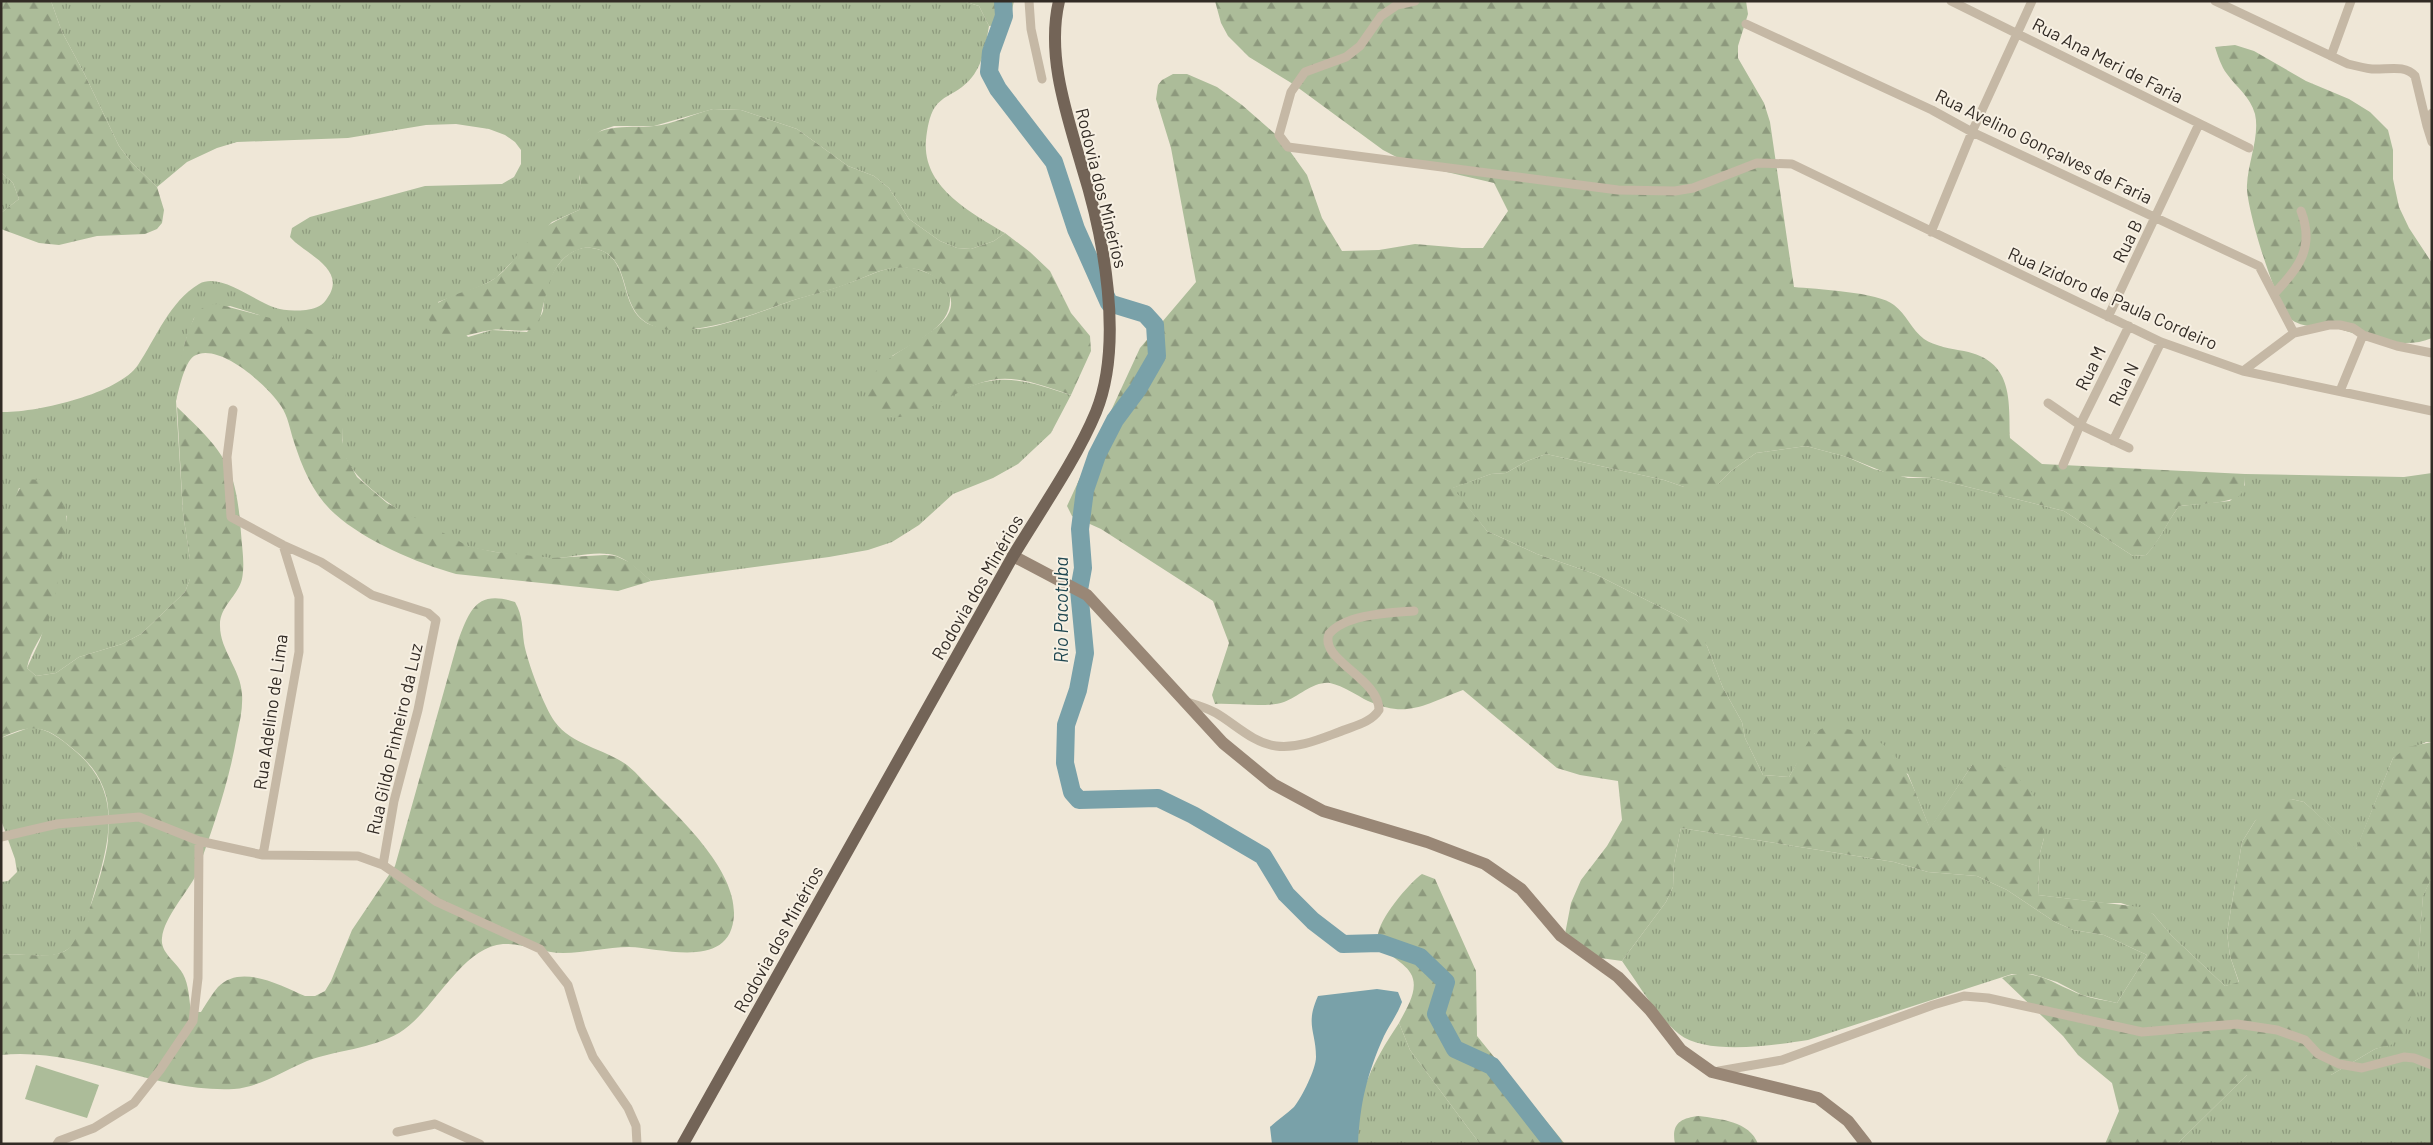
<svg xmlns="http://www.w3.org/2000/svg" width="2433" height="1145" viewBox="0 0 2433 1145" font-family="Barlow,sans-serif">
  <style>
    .grass { fill: url(#grass-tufts) }
    .forest { fill: url(#forest-firs) }
    .park { fill: #acbc99 }
    .water { fill: #79a1a9 }
    .lines { fill: none; stroke-linecap: round; stroke-linejoin: round }
    .river { stroke: #79a1a9; stroke-width: 18 }
    .street { stroke: #c5b8a5; stroke-width: 9 }
    .secondary { stroke: #998776; stroke-width: 12 }
    .primary { stroke: #736457; stroke-width: 12 }
    .labels { text-anchor: middle; dominant-baseline: central; stroke-width: 4; stroke-linejoin: round; paint-order: stroke }
    .street-label { font-size: 18px; fill: #322b25; stroke: #f7f0e3 }
    .water-label { font-size: 19px; font-style: italic; fill: #1e4650; stroke: #f7f0e3 }
  </style>
  <defs>
    <pattern id="grass-tufts" width="24" height="20" patternUnits="userSpaceOnUse" patternTransform="scale(1.25)"><rect width="24" height="20" fill="#acbc99"/><path d="M3 7l-1-3M5 7V3M7 7l1-3M15 17l-1-3M17 17v-4M19 17l1-3" fill="none" stroke="#8d997d"/></pattern>
    <pattern id="forest-firs" width="22" height="20" patternUnits="userSpaceOnUse" patternTransform="scale(1.25)"><rect width="22" height="20" fill="#acbc99"/><path d="M5 1l3.5 6h-7zM16 11l3.5 6h-7z" fill="#8d997d"/></pattern>
  </defs>
  <rect width="100%" height="100%" fill="#efe7d7"/>
  <path class="grass" d="M51,1H963L979,6L989,26C985,49 982,72 962,87C953,94 942,97 935,107C929,116 927,130 926,140C922,187 970,212 1005,233L994,241L971,249L957,248L940,241L909,219L889,188L874,176L848,166L797,129L741,110L713,109L654,126H614L602,130L588,140L579,177L584,197L579,210L552,222L496,278L481,286L438,302L468,337L492,330L527,332C532,326 541,318 543,311C544,305 544,298 545,292C550,275 561,255 579,249C585,247 591,248 597,249C631,258 618,304 645,322C657,330 678,328 693,329C716,330 768,309 791,301C809,295 828,291 846,284C879,273 896,257 932,275C940,279 950,288 950,298C952,327 914,342 892,356L964,389C1004,371 1032,383 1071,395L1051,433L1018,464L993,478L953,494L919,525L892,542L868,550L829,557L651,581C640,572 630,561 617,556C596,549 570,559 549,558C522,556 495,553 470,547C437,538 362,492 347,460C341,448 342,433 343,419L259,315L230,306L194,318L185,342L176,401L183,513L190,560V579L185,592L141,634L122,644L79,657L56,673L36,676L27,668L40,640L54,596L67,516L19,488L9,519L1,531V412C36,413 118,394 138,365C156,338 170,301 199,284C220,272 253,300 273,307C284,311 294,311 306,310C313,309 321,307 326,300C350,269 304,254 290,237L292,228L310,217L425,186L502,184L514,177L521,164V150L515,142L505,135L489,129L456,124L426,125L348,138L237,142L217,148L187,162L157,187L131,162L119,146L84,73L62,32Z
    M1,172L13,183L19,199L1,213Z
    M1806,446L1847,457L1874,469L1908,478H1932L2064,511L2133,556L2146,555C2160,540 2167,522 2179,506L2230,501L2245,485V474L2404,477L2432,473V742H2426L2393,758L2356,850L2304,802L2291,799L2255,821L2242,842L2227,933L2230,956L2239,983L2225,986L2172,936L2153,914L2121,903H2104L2038,895L2040,853L2044,838L1972,765L1930,829L1908,774L1815,733L1789,777L1763,775L1745,738L1742,722L1723,688L1707,646L1686,620L1595,574L1537,554L1487,531L1452,488L1491,474L1506,473L1527,461L1546,454L1664,480L1684,487L1718,484L1731,471L1756,453Z
    M31,727C49,729 61,739 74,750C125,792 109,843 93,897C88,914 82,942 65,951C47,961 21,952 1,955V882L8,881L17,872L15,859L1,820V738Z
    M1681,828L1894,862L1928,872L1977,876L2007,890L2055,922L2073,930L2104,935L2147,955L2117,1003L2082,995L2057,982L2032,974H2012L1808,1040C1775,1045 1706,1056 1679,1034C1656,1015 1639,985 1622,961L1666,902L1673,887L1674,863Z
    M2432,877V1144H2177L2247,1075H2331L2375,1049L2391,1044L2417,973L2423,895Z
    M1399,1023L1410,1050L1480,1144H1353C1357,1095 1372,1063 1399,1023Z"/>
  <path class="forest" d="M1,1H51L62,32L84,73L119,146L131,162L157,187L164,210L162,223L157,229L145,234L97,236L59,245L39,243L1,229V213L19,199L13,183L1,172Z
    M963,1H1014L1010,19L1001,25L989,26L979,6Z
    M1215,1H1746L1748,14L1738,46V58L1764,103L1770,122L1794,287C1815,289 1879,292 1894,305C1906,314 1912,330 1924,339C1934,346 1952,349 1964,351C2013,361 2009,398 2010,438L2042,464L2245,474C2245,481 2245,488 2241,494C2233,504 2193,504 2179,506C2167,522 2160,541 2146,555L2133,556L2064,511L1932,478L1894,476L1847,457L1806,446L1756,453L1731,471L1718,484L1706,489L1684,487L1664,480L1546,454L1527,461L1506,473L1491,474L1453,488L1487,531L1537,554L1595,574L1686,620L1699,633L1707,646L1723,688L1742,722L1745,738L1763,775L1789,777C1797,764 1804,746 1814,734C1821,726 1833,726 1842,728C1904,740 1908,778 1930,828L1972,765L1980,760L1998,763L2011,772L2029,788L2041,808L2045,822L2044,838L2040,853L2038,895L2140,907L2153,914L2172,936L2225,986L2239,982L2230,956L2227,933L2242,842L2255,821L2270,807L2281,801L2291,799L2304,802L2356,849L2393,758L2408,747L2432,742V877L2423,896L2415,1004L2405,1033L2391,1045L2375,1049L2331,1075H2247L2177,1144H2105L2119,1111L2112,1083L2078,1055L2063,1036L2002,978C2033,965 2055,985 2082,995C2093,999 2105,1000 2117,1003L2147,955L2104,935L2073,930L2055,922L2007,890L1977,876L1928,872L1894,862L1681,828L1674,863L1673,887L1666,902L1622,961L1586,956L1565,934L1571,903L1581,880L1607,846L1622,820L1618,781L1580,775L1557,768L1463,690C1425,704 1408,719 1368,701C1356,695 1344,686 1330,683C1314,681 1298,697 1284,702C1266,708 1235,703 1215,704L1212,695L1229,643L1213,601L1101,529L1072,516L1067,506L1140,348L1196,282L1171,148L1156,99L1158,85L1162,80L1173,74H1187L1217,87L1242,105L1282,140L1307,175L1322,218L1342,251L1379,250L1415,244L1462,248H1483L1508,211L1494,183L1408,163L1383,150L1293,84L1249,57L1228,36L1221,23Z
    M2235,45L2254,51L2306,81L2349,99L2370,112L2388,130L2393,150V179L2399,207L2409,228L2432,263V338C2405,350 2369,338 2343,330C2327,325 2306,330 2292,320C2277,309 2245,205 2247,185C2248,162 2260,136 2255,114C2250,96 2237,88 2227,74C2221,66 2218,56 2215,47Z
    M713,109L741,110L797,129L848,166L874,176L889,188L909,219L940,241L957,248L971,249L994,241L1005,233L1030,252L1050,271L1071,313L1090,336L1091,351L1071,395C1046,387 1018,375 992,380C959,385 921,422 887,417C879,416 869,410 868,401C861,359 923,345 944,320C964,297 938,274 916,269C889,263 871,275 847,284C829,291 810,295 791,301C756,313 720,328 683,330C606,333 642,261 597,249C591,248 586,247 580,249C546,260 547,301 537,328C521,334 508,328 492,330C471,332 448,347 432,325C429,321 427,316 430,311C440,295 477,290 494,279C512,267 520,247 536,234C549,223 564,217 579,210C587,189 574,174 580,154C591,120 627,129 654,126C674,124 693,114 713,109Z
    M217,304L301,326L316,333L326,343L343,375L346,390L342,440L347,459L357,477L387,503L468,546L495,552L552,558L605,555L616,556L631,563L651,581L618,591L456,574C417,563 365,541 335,514C314,496 302,467 294,442C290,430 288,416 281,406C269,387 219,341 194,356C184,363 179,390 176,401C178,380 184,315 206,306C209,305 214,305 217,304Z
    M177,407C225,453 236,465 241,533C242,548 245,564 242,579C238,596 219,607 220,626C220,650 241,670 242,694C243,708 240,721 237,735C229,783 213,827 197,873C188,892 164,917 162,938C160,953 177,962 183,974C189,985 189,999 191,1012H201C206,1004 212,994 218,987C241,963 281,986 305,996H315L325,991L331,981L352,930L395,866L458,641C470,609 477,590 515,602C523,616 522,628 524,643C527,661 544,707 555,722C572,745 605,749 627,765C638,774 647,785 657,795C685,823 735,871 734,914C732,971 663,948 629,947C607,947 585,953 563,953C543,953 523,943 503,944C461,947 433,1013 399,1033C372,1049 336,1050 307,1061C283,1071 260,1087 234,1089C154,1093 81,1047 1,1055V955C22,952 46,960 65,951C83,942 107,860 108,839C109,822 110,803 103,787C96,768 82,756 67,744C43,724 29,724 1,738V531C11,515 13,494 26,480C81,474 66,533 60,567C57,584 55,603 49,619C43,636 30,651 27,668L36,676L56,673L79,657L122,644L141,634L185,592L190,579V560L183,513Z
    M1422,874L1435,879L1476,971L1477,1036L1565,1144H1480L1410,1050L1399,1023C1405,1011 1417,993 1413,979C1409,963 1387,957 1379,943C1370,928 1409,883 1422,874Z
    M1699,1116C1719,1119 1750,1121 1758,1144H1675C1671,1124 1680,1118 1699,1116Z"/>
  <path class="park" d="M36,1065L99,1085L87,1118L25,1099Z"/>
  <path class="water" d="M1377,989L1398,992L1402,1002C1397,1015 1390,1024 1384,1036C1367,1074 1360,1103 1358,1144H1272L1270,1127C1277,1120 1287,1114 1294,1107C1302,1097 1316,1069 1316,1057C1316,1031 1305,1025 1318,996Z"/>
  <g class="lines">
    <path class="river" d="M1003,1L1004,16L991,52L989,72L998,89L1054,162L1076,229L1109,303L1145,314L1155,325L1157,356L1138,389L1115,420L1097,455L1085,490L1080,529L1083,568L1079,590L1085,653L1078,690L1066,725L1065,763L1072,792L1079,800L1158,798L1193,815L1263,856L1286,894L1313,921L1343,944L1380,943L1420,957L1446,982L1436,1014L1455,1049L1492,1066L1553,1144"/>
    <path class="street" d="M1029,1L1031,29L1042,79
      M1415,1L1397,5L1381,16L1360,46L1346,57L1305,72L1291,92L1279,135L1288,147L1618,190L1675,191L1693,188L1757,163L1792,164L2161,342L2243,371L2432,411
      M1951,1L2249,148
      M2215,1L2348,64C2356,66 2364,68 2372,69C2387,70 2405,64 2415,76L2427,126
      M1746,24L1932,110L1972,132L2259,266L2294,333
      M2331,56L2351,1
      M2432,113L2427,126L2432,142
      M1931,232L1972,132L2032,1
      M2274,294C2299,267 2315,248 2301,211
      M2108,317L2199,124
      M2243,371L2294,333L2329,325H2340L2353,328L2363,335L2397,346L2432,353
      M2340,391L2363,335
      M2048,403L2080,425L2129,448
      M233,410L227,457L231,517L283,545L321,562L372,595L428,613L436,620L418,710L394,801L383,865
      M2113,441L2161,342
      M2063,465L2080,425L2129,326
      M1187,702C1197,705 1207,708 1216,713C1235,724 1253,743 1276,746C1297,749 1320,739 1339,732C1353,726 1371,723 1379,710C1379,678 1319,660 1329,634C1346,614 1389,613 1414,611
      M1,837L57,824L139,817L199,841L263,855L358,856L383,865L437,902L540,949L568,985L581,1028L593,1057L628,1108L636,1126L637,1144
      M263,855L299,652V597L283,545
      M1719,1071L1782,1060L1933,1005L1964,996L1988,998L2142,1032L2237,1024L2277,1030L2305,1040L2318,1054L2339,1064L2362,1068L2404,1057L2414,1058L2432,1065
      M397,1132L435,1124L480,1144
      M57,1144L59,1141L94,1128L134,1103L160,1070L193,1021L198,978L199,841"/>
    <path class="secondary" d="M1013,556L1087,595L1223,743L1273,784L1323,811L1427,842L1485,864L1521,889L1561,936L1618,977L1650,1010L1681,1050L1712,1072L1818,1098L1848,1121L1866,1144"/>
    <path class="primary" d="M683,1144L1013,556C1040,511 1076,460 1096,412C1124,343 1104,237 1082,167C1067,115 1046,56 1059,1"/>
  </g>
  <g class="labels">
    <g class="street-label">
      <text transform="translate(2108 60) rotate(27)">Rua Ana Meri de Faria</text>
      <text transform="translate(2044 146) rotate(26)">Rua Avelino Gonçalves de Faria</text>
      <text transform="translate(1102 188) rotate(76)">Rodovia dos Minérios</text>
      <text transform="translate(2127 241) rotate(-64)">Rua B</text>
      <text transform="translate(2113 298) rotate(24)">Rua Izidoro de Paula Cordeiro</text>
      <text transform="translate(2090 368) rotate(-64)">Rua M</text>
      <text transform="translate(2123 384) rotate(-64)">Rua N</text>
      <text transform="translate(977 587) rotate(-60)">Rodovia dos Minérios</text>
      <text transform="translate(270 712) rotate(-82)">Rua Adelino de Lima</text>
      <text transform="translate(394 739) rotate(-77)">Rua Gildo Pinheiro da Luz</text>
      <text transform="translate(778 939) rotate(-61)">Rodovia dos Minérios</text>
    </g>
    <g class="water-label">
      <text transform="translate(1060 610) rotate(-90)">Rio Pacotuba</text>
    </g>
  </g>
  <rect width="2433" height="1145" fill="none" stroke="#322b25" stroke-width="5"/>
</svg>
